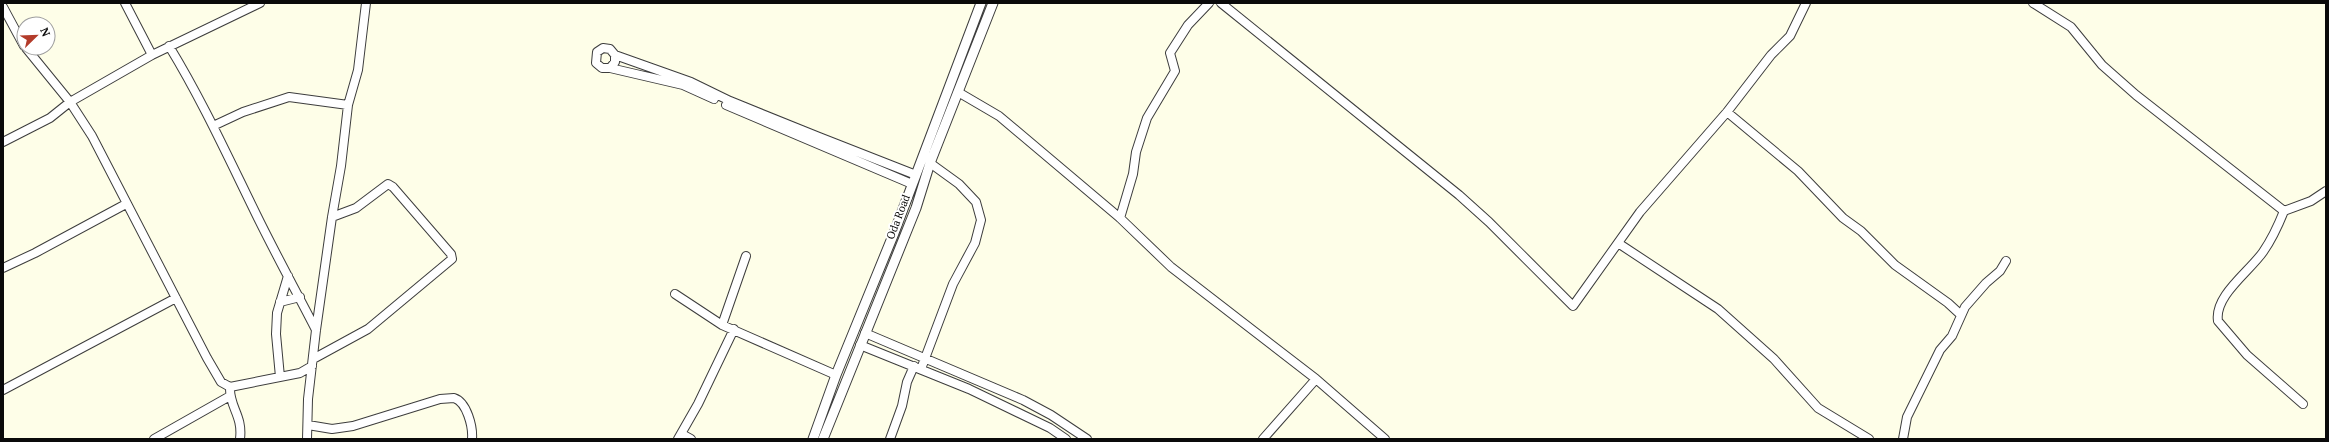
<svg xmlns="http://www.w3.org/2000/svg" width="2329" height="442" viewBox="0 0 2329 442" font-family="'PT Serif',serif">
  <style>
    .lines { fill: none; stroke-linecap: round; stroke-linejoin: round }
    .minor-casing { stroke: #3d3d3d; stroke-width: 10 }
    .tertiary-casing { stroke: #3d3d3d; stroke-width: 11 }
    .minor { stroke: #fff; stroke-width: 8 }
    .tertiary { stroke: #fff; stroke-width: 9 }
    .labels { text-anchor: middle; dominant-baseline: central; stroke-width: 4; stroke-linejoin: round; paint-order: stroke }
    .street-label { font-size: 11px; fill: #0a0a0a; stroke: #fff }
  </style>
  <rect width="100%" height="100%" fill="#fefee8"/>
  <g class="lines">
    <defs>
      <path id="minor" d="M125,3L152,55
        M1221,3L1459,195L1489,222L1573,306L1640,212L1727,112L1771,55L1790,36L1806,3
        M2033,3L2071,27L2102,65L2136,95L2284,211
        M3,7L24,46
        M169,46C202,100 228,157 256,214C275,253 296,291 316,330
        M26,48L70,102L92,136L207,358L221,382L230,387C229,407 243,415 240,439
        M615,55V62L610,68H602L596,63L597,52L603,48L610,49L615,55L691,82L730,101L819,137L916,175
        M610,68L683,85L714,99
        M958,92L999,116L1120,218L1171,267L1316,379L1385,439
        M726,105L912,184
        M1727,112L1798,171L1843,218L1861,231L1895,265L1948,303L1961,315
        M213,126L243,112L289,97L348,105
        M3,142L50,118L70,102L152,55L260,3
        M1120,218L1133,174L1136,152L1147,118L1175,71L1170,53L1188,25L1209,3
        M1618,243L1718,309L1774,359L1818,408L1869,439
        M3,268L35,253L126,204
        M675,294L722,325L836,375
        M280,302L300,297
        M722,325L746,256
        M865,333L1023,400L1051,415L1087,439
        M860,345L969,389L1050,428L1066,439
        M313,359L368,329L452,259L451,254L393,187L388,184L356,208L332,217
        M921,369L953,284L975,243L981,220L976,202L959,184L930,163
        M280,377L276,334L277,313L288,276
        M230,387L300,373L312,366
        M3,390L176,298
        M2303,404L2247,355L2218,321C2214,296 2249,272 2263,252C2272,239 2278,226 2284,211L2311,201L2326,191
        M308,425L332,429L353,426L440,399L454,398C467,402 473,427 472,439
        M682,434L691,439
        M154,439L230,396
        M307,439L308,399L316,330L332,217L341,166L348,105L358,70L366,3
        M678,439L698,404L734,329
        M890,439L902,406L907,382L914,366
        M1263,439L1316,379
        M1903,439L1907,417L1940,350L1952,336L1965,307L1986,283L2000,271L2006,261"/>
      <path id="tertiary" d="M813,439L836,375L894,233L981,3
        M823,439L916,208L930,163L993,3"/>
    </defs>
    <use href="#minor" class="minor-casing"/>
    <use href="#tertiary" class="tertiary-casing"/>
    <use href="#minor" class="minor"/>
    <use href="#tertiary" class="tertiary"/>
  </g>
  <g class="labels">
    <g class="street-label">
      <text transform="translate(898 217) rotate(-69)">Oda Road</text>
    </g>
  </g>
  <rect width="2329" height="442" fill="none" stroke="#0a0a0a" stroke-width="8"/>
  <g transform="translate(36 36) rotate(67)"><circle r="19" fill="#ffffff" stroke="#9d9d9d"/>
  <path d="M0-3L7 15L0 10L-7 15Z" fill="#b33b2a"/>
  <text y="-6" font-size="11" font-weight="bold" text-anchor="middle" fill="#0a0a0a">N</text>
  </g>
</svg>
